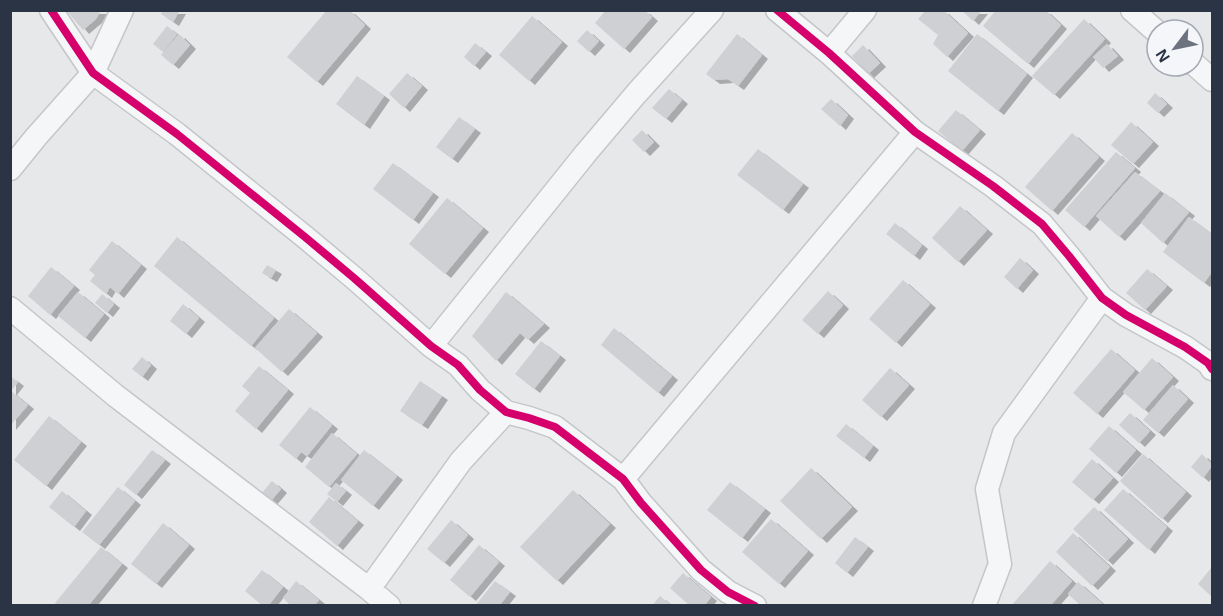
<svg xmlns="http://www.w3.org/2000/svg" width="1223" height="616" viewBox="0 0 1223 616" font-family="Helvetica,sans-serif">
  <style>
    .building { fill: #ced0d3; filter: url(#shadow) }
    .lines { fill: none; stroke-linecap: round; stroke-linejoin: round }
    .minor-casing { stroke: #c4c6c8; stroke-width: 25 }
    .minor { stroke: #f5f6f7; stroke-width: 22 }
    .cycleway-casing { stroke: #f4f6f9; stroke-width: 11 }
    .cycleway { stroke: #d6006c; stroke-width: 8 }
  </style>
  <defs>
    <filter id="shadow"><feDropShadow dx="6" dy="4" stdDeviation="0" flood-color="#0004"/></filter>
  </defs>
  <rect width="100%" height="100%" fill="#e6e8ea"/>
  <path class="building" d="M66,10H101L96,19L83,30Z
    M163,10H180L173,22L161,14Z
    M327,10H349L365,25L317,82L287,57Z
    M606,10H644L652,17L624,49L595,23Z
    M926,10H943L968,33L947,57L933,44L938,35L918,19Z
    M961,10H982L973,21Z
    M996,10H1045L1061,25L1028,64L983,26Z
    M532,16L562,42L529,81L499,55Z
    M1084,19L1105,39L1054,95L1032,76Z
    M167,26L177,34L163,52L153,44Z
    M587,30L599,41L589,52L577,41Z
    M179,34L190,45L173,65L161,55Z
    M737,34L762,55L738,86L728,79L714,80L706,74Z
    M977,34L1027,74L998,111L948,71Z
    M475,43L486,52L474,66L464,57Z
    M1107,44L1118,56L1103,68L1093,57Z
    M863,45L880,63L868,74L852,56Z
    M407,73L422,86L404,108L389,94Z
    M357,76L384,96L364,125L336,104Z
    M669,89L682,100L666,119L652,108Z
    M1155,93L1167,104L1158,113L1147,103Z
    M831,99L848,115L840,126L821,109Z
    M956,110L980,130L962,151L938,131Z
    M459,117L475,129L452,159L436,147Z
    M1131,122L1153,142L1133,164L1111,145Z
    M642,130L654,142L644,152L632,140Z
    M1072,133L1099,157L1052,211L1025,187Z
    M758,149L803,184L783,210L737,175Z
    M1116,152L1135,168L1084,227L1065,210Z
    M393,163L433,193L413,220L373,189Z
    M1135,172L1160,191L1119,237L1096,216Z
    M1165,193L1189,212L1163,243L1141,223Z
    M447,198L483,228L445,274L409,244Z
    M960,206L987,230L958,262L932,238Z
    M1189,217L1212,234V272L1204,283L1163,252Z
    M895,223L922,245L914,256L886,234Z
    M177,237L274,318L251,346L154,266Z
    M112,241L141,265L118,294L110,287L106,294L90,281L95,275L89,270Z
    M1020,258L1033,270L1017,289L1004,277Z
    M267,265L276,270L271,278L262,273Z
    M51,267L74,286L50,315L28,296Z
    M1147,269L1167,286L1145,310L1126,293Z
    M903,280L930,304L896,343L869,319Z
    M828,291L843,305L818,334L802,320Z
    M78,292L104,314L85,338L58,316Z
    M506,292L544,324L528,340L520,333L496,361L472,336Z
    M102,294L114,304L107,313L95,303Z
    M183,304L199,318L186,334L170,321Z
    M289,309L317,333L282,372L255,348Z
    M614,328L672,376L658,393L601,345Z
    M541,341L560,356L534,389L515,374Z
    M1111,349L1135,370L1097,414L1073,393Z
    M142,357L151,365L142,377L132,369Z
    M1152,358L1173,377L1144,410L1123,392Z
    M259,366L288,390L256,429L235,411L250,393L242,386Z
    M890,368L909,385L881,417L862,400Z
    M10,376L18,382L11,391L28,405L10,426Z
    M420,381L442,396L422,425L400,411Z
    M1173,385L1188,399L1158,433L1143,420Z
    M310,407L332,425L307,456L301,452L296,459L279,445Z
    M1130,413L1150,431L1139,443L1119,425Z
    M49,416L81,442L46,486L14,460Z
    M846,424L873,446L864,458L836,436Z
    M1109,426L1136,450L1116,473L1089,449Z
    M332,433L357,454L329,487L305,467Z
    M152,450L165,460L136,495L124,485Z
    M364,450L397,476L373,506L341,480Z
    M1143,454L1186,492L1162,519L1120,481Z
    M1202,454L1212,464V466L1203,478L1191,467Z
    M1092,459L1113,478L1093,500L1072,482Z
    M811,468L852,507L821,539L780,501Z
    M272,481L281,489L270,502L261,494Z
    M730,482L765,509L742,538L707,510Z
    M336,483L346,491L337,502L327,494Z
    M118,487L135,501L99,545L82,532Z
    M1123,489L1167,527L1149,550L1104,510Z
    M573,490L610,524L557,581L520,547Z
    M62,491L86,511L74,527L49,507Z
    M329,497L358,521L337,546L309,522Z
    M1094,507L1128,539L1107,561L1073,529Z
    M771,519L808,551L779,584L742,552Z
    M451,520L468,535L444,563L427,549Z
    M163,523L189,545L156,584L131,564Z
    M1073,533L1110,567L1092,586L1056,552Z
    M855,537L868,547L847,573L835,563Z
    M479,545L499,562L470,597L450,580Z
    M101,547L122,564L88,606H58L55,603Z
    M1050,561L1072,581L1050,606H1011Z
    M1212,567V597L1198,584Z
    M262,570L283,587L268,606H263L245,591Z
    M683,573L711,597L704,606H690L670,588Z
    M296,581L319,600L314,606H291L283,598Z
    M495,581L510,592L499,606H475Z
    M1078,582L1105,606H1081L1068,594Z
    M660,596L672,606H652Z"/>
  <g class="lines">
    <defs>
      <path id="minor" d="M51,10L93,73L177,134L305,237L354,278L431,346L458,365L480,390L506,412L529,418L555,427L623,479L641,503L701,570L728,592L755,606
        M777,10L829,53L915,132L993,186L1042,224L1069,256L1102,298L1126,315L1185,347L1208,363L1212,369
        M1132,10L1157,32
        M829,53L865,10
        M1193,63L1212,80
        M10,169L36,137L93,73L122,10
        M10,308L116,396L369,589L389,606
        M431,346L586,153L636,94L712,10
        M623,479L915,132
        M369,589L461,461L506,412
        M984,606L1000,564L987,489L1004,433L1102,298"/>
    </defs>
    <use href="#minor" class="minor-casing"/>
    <use href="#minor" class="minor"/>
    <defs>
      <path id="cycleway" d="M51,10L93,73L177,134L305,237L354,278L431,346L458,365L480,390L506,412L529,418L555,427L623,479L641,503L701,570L728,592L755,606
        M777,10L829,53L915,132L993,186L1042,224L1069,256L1102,298L1126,315L1185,347L1208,363L1212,369"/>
    </defs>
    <use href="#cycleway" class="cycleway-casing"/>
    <use href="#cycleway" class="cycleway"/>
  </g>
  <rect width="1223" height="616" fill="none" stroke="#2b3445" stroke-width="24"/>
  <g transform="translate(1175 48) rotate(238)"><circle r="28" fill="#f4f6f9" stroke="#a4a8b1" stroke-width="1.5"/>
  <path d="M0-4.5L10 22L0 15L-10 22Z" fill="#6c737f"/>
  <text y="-9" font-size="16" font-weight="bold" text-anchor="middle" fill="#2b3445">N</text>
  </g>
</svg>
